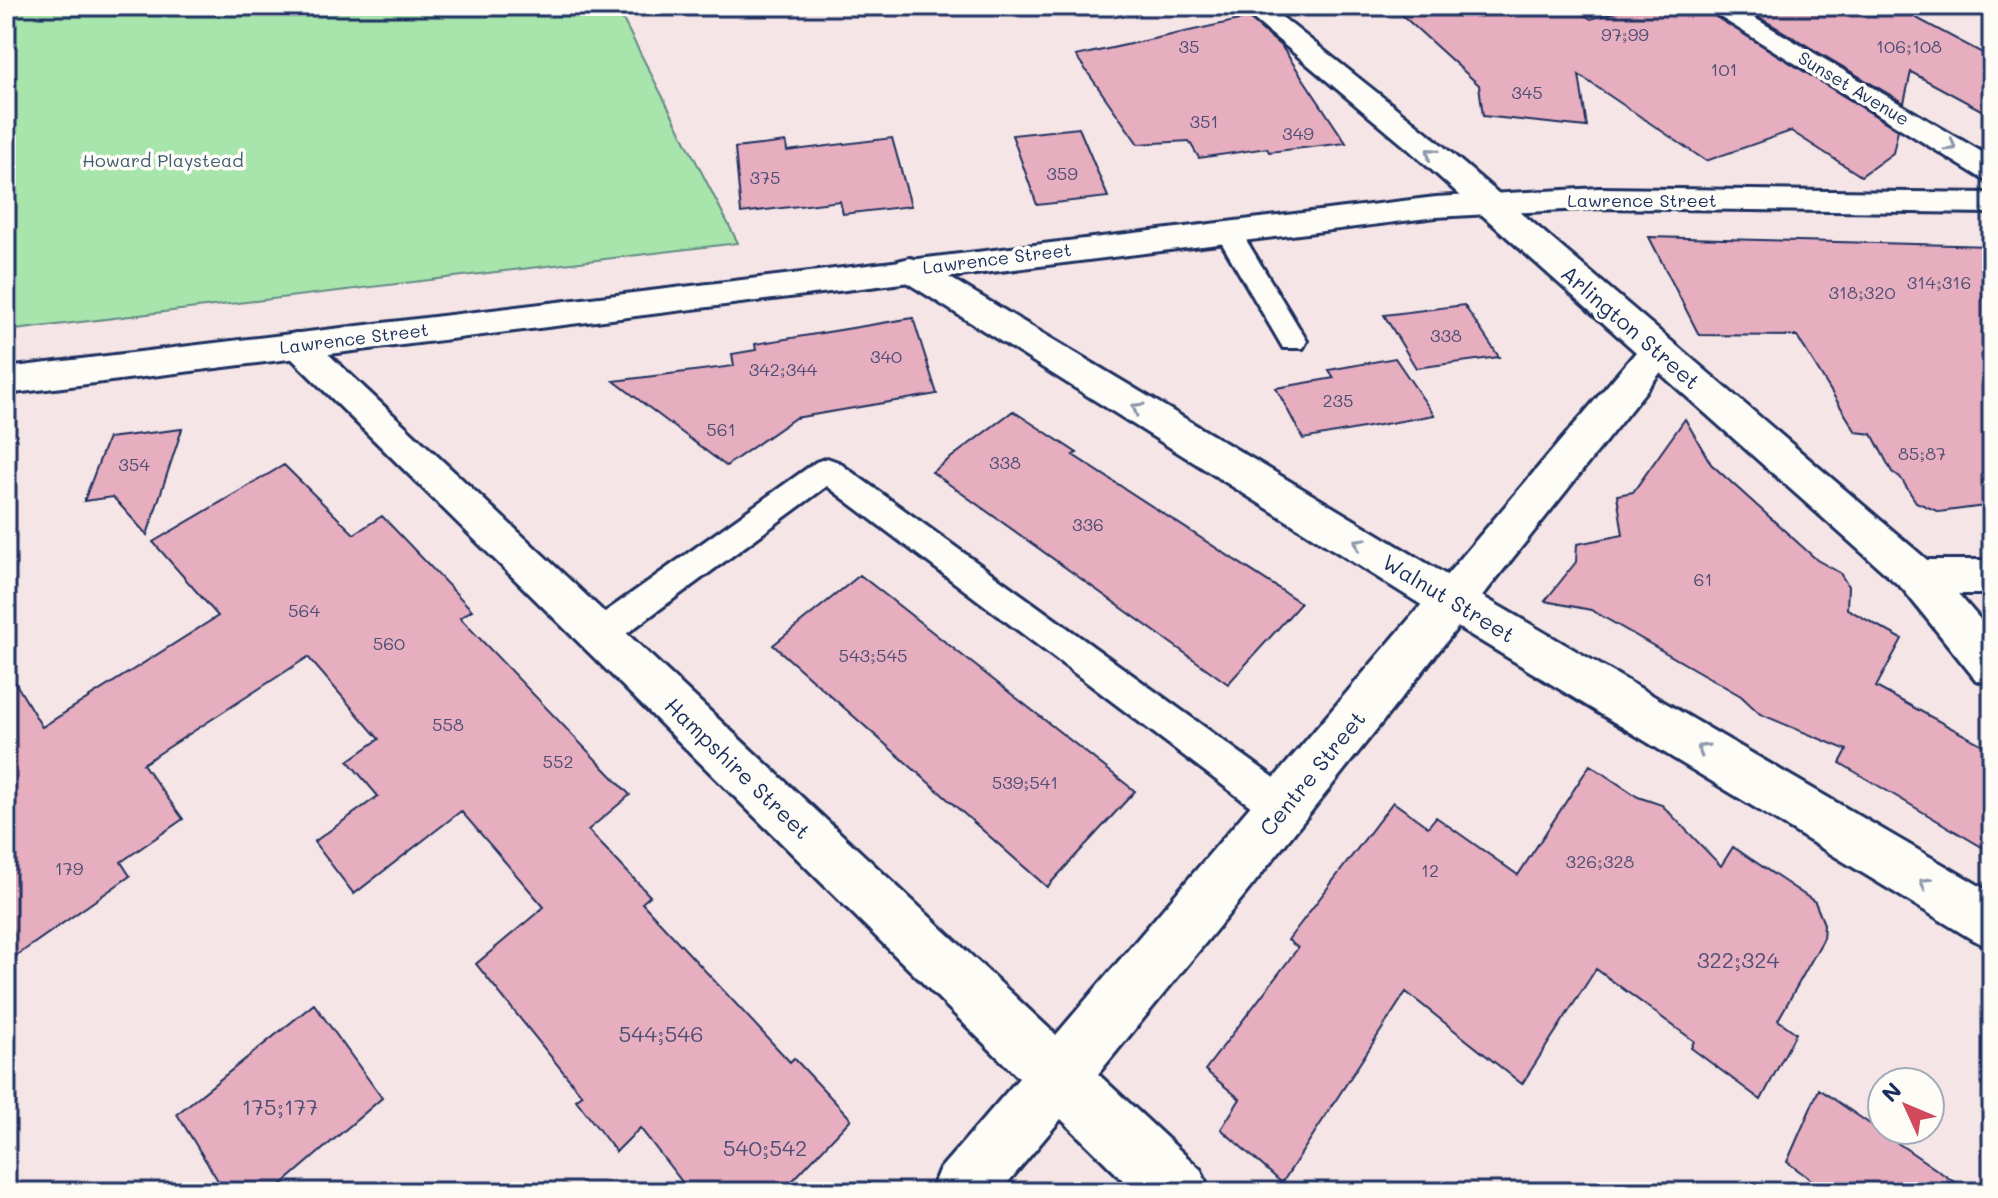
<svg xmlns="http://www.w3.org/2000/svg" width="1998" height="1198" viewBox="0 0 1998 1198" font-family="Mali,sans-serif">
  <style>
    .green { fill: #a8e5ac; stroke: #628a85; stroke-width: 2 }
    .building { fill: #e7aebf; stroke: #1b2f5e; stroke-width: 2 }
    .lines { fill: none; stroke-linecap: round; stroke-linejoin: round }
    .service-casing { stroke: #1b2f5e; stroke-width: 6 }
    .minor-casing { stroke: #1b2f5e; stroke-width: 6 }
    .tertiary-casing { stroke: #1b2f5e; stroke-width: 6 }
    .secondary-casing { stroke: #1b2f5e; stroke-width: 6 }
    .service { fill: #fdfcf7; fill-rule: evenodd }
    .minor { fill: #fdfcf7; fill-rule: evenodd }
    .tertiary { fill: #fdfcf7; fill-rule: evenodd }
    .secondary { fill: #fdfcf7; fill-rule: evenodd }
    .oneway { stroke: #8c96aa }
    .labels { text-anchor: middle; dominant-baseline: central; stroke-width: 7; stroke-linejoin: round; paint-order: stroke }
    .number-label { font-size: 18px; fill: #4e4f76 }
    .far-street-label { font-size: 18px; fill: #1b2f5e; stroke: #fdfcf7 }
    .far-park-label { font-size: 18px; fill: #3e5c72; stroke: #fdfcf7 }
    .street-label { font-size: 22px; fill: #1b2f5e; stroke: #fdfcf7 }
    .near-number-label { font-size: 22px; fill: #4e4f76 }
  </style>
  <rect width="100%" height="100%" fill="#f6e5e6"/>
  <filter id="ink" filterUnits="userSpaceOnUse"><feTurbulence type="fractalNoise" baseFrequency=".0125" numOctaves="2"/><feDisplacementMap in="SourceGraphic" scale="16" xChannelSelector="R" yChannelSelector="G"/><feConvolveMatrix kernelMatrix="1 2 1 2 8 2 1 2 1" color-interpolation-filters="sRGB"/></filter>
  <g filter="url(#ink)">
    <path class="green" d="M6,6H616L738,243L6,331Z"/>
    <path class="building" d="M1392,6H1571L1591,19L1637,6H1699L1898,130L1893,153L1861,176L1791,131L1706,161L1579,75L1587,127L1483,116L1479,85Z
      M1740,6H1894L1992,58V116L1911,72L1904,103Z
      M1248,18L1282,47L1346,143L1269,152L1267,148L1199,158L1189,141L1138,144L1076,56Z
      M1079,128L1108,197L1037,205L1012,135Z
      M892,138L911,206L843,214L840,201L741,213L735,148L786,142L787,151Z
      M1649,237L1992,246V505L1939,512L1916,502L1900,477L1892,472L1872,434L1856,432L1797,336L1699,335Z
      M1464,305L1499,357L1416,368L1384,315Z
      M913,318L937,394L795,418L726,466L614,381L734,366L732,354L756,350L755,344Z
      M1395,358L1434,415L1303,439L1276,388L1334,378L1329,370Z
      M1013,411L1077,453L1073,455L1301,603L1228,684L932,472Z
      M1685,419L1711,464L1817,560L1840,573L1848,586L1847,609L1902,639L1876,687L1992,750V853L1840,763L1847,750L1760,714L1741,696L1591,610L1545,601L1576,562L1577,544L1623,535L1617,495L1633,492Z
      M182,429L147,535L113,497L84,501L108,438Z
      M284,465L354,534L382,516L472,610L460,618L630,795L588,830L650,896L642,903L790,1062L794,1058L851,1119L782,1192H690L640,1128L616,1152L576,1100L582,1095L476,964L544,907L461,811L354,894L314,842L378,796L348,761L379,739L308,657L143,764L183,819L121,862L130,876L6,963V667L42,727L218,616L153,542Z
      M860,575L1135,791L1047,887L773,645Z
      M1590,765L1638,797L1662,805L1721,866L1733,847L1815,902L1824,924L1823,940L1778,1020L1796,1033L1761,1100L1691,1048L1694,1041L1596,969L1522,1084L1406,992L1282,1183L1221,1129L1240,1099L1205,1070L1298,948L1288,940L1393,802L1428,827L1436,817L1518,875Z
      M314,1004L382,1098L273,1192H225L177,1114Z
      M1819,1089L1969,1192H1828L1787,1162Z"/>
    <g class="lines">
      <defs>
        <path id="service" d="M1227,222L1240,230L1307,341L1303,348H1283L1279,341L1214,230Z
          M827,458L838,462L1297,794L1302,807L1297,820L1283,825L1269,820L827,486L611,645L599,649L587,645L582,635L587,625L816,462Z"/>
        <path id="minor" d="M1702,6H1734L1992,158V180L1981,178Z
          M910,258L922,261L1468,588L1992,893V948L1973,940L1436,614L898,277L893,269L898,261Z
          M1918,560H1992V594H1918L1903,589L1896,577L1903,565Z"/>
        <path id="tertiary" d="M1238,6H1268L1429,134L1933,565L1992,633V685L1976,680L1903,589L1660,373L1243,897L1098,1074L1201,1170L1210,1192H1135L1061,1119L1000,1192H930L939,1170L1019,1078L278,345L283,336L296,333L309,336L1056,1035L1636,352L1407,148Z"/>
        <path id="secondary" d="M1599,188L1992,193V213L1599,208L1436,217L6,394V368L1436,197Z"/>
      </defs>
      <use href="#service" class="service-casing"/>
      <use href="#minor" class="minor-casing"/>
      <use href="#tertiary" class="tertiary-casing"/>
      <use href="#secondary" class="secondary-casing"/>
      <use href="#service" class="service"/>
      <use href="#minor" class="minor"/>
      <use href="#tertiary" class="tertiary"/>
      <use href="#secondary" class="secondary"/>
    </g>
    <defs><path id="oneway-chevron" d="M-2-3.5L2.5 0L-2 3.5" fill="none" stroke-width="1.6" stroke-linecap="round" stroke-linejoin="round" transform="scale(2)"/></defs>
    <g class="oneway">
      <use href="#oneway-chevron" transform="translate(1951 146) rotate(31)"/>
      <use href="#oneway-chevron" transform="translate(1431 153) rotate(-139)"/>
      <use href="#oneway-chevron" transform="translate(1137 408) rotate(-149)"/>
      <use href="#oneway-chevron" transform="translate(1359 543) rotate(-149)"/>
      <use href="#oneway-chevron" transform="translate(1702 749) rotate(-149)"/>
      <use href="#oneway-chevron" transform="translate(1925 883) rotate(-149)"/>
    </g>
  </g>
  <g class="labels">
    <g class="number-label">
      <text x="1625" y="34">97;99</text>
      <text x="1189" y="46">35</text>
      <text x="1909" y="46">106;108</text>
      <text x="1724" y="69">101</text>
      <text x="1527" y="92">345</text>
      <text x="1204" y="121">351</text>
      <text x="1298" y="133">349</text>
      <text x="1062" y="173">359</text>
      <text x="765" y="177">375</text>
      <text x="1939" y="282">314;316</text>
      <text x="1862" y="292">318;320</text>
      <text x="1446" y="335">338</text>
      <text x="886" y="356">340</text>
      <text x="783" y="369">342;344</text>
      <text x="1338" y="400">235</text>
      <text x="721" y="429">561</text>
      <text x="1922" y="453">85;87</text>
      <text x="1005" y="462">338</text>
      <text x="134" y="464">354</text>
      <text x="1088" y="524">336</text>
      <text x="1703" y="579">61</text>
      <text x="304" y="610">564</text>
      <text x="389" y="643">560</text>
      <text x="873" y="655">543;545</text>
      <text x="448" y="724">558</text>
      <text x="558" y="761">552</text>
      <text x="1025" y="782">539;541</text>
      <text x="1600" y="861">326;328</text>
      <text x="69" y="868">179</text>
      <text x="1430" y="870">12</text>
    </g>
    <g class="far-street-label">
      <text transform="translate(1854 88) rotate(31)">Sunset Avenue</text>
      <text x="1642" y="200">Lawrence Street</text>
      <text transform="translate(997 258) rotate(-7)">Lawrence Street</text>
      <text transform="translate(354 338) rotate(-7)">Lawrence Street</text>
    </g>
    <g class="far-park-label">
      <text x="163" y="160">Howard Playstead</text>
    </g>
    <g class="street-label">
      <text transform="translate(1631 327) rotate(41)">Arlington Street</text>
      <text transform="translate(1449 598) rotate(31)">Walnut Street</text>
      <text transform="translate(738 768) rotate(44)">Hampshire Street</text>
      <text transform="translate(1312 773) rotate(-51)">Centre Street</text>
    </g>
    <g class="near-number-label">
      <text x="1738" y="959">322;324</text>
      <text x="661" y="1033">544;546</text>
      <text x="280" y="1106">175;177</text>
      <text x="765" y="1147">540;542</text>
    </g>
  </g>
  <rect width="1998" height="1198" fill="none" stroke="#fdfcf7" stroke-width="32"/>
  <rect x="16" y="16" width="1966" height="1166" fill="none" stroke="#1b2f5e" stroke-width="3" filter="url(#ink)"/>
  <g transform="translate(1906 1106) rotate(314)"><circle r="38" fill="#fdfcf7" stroke="#a3aaba" stroke-width="2"/>
  <path d="M0-6L14 30L0 20L-14 30Z" fill="#d1495b"/>
  <text y="-12" font-size="22" font-weight="bold" text-anchor="middle" fill="#1b2f5e">N</text>
  </g>
</svg>
